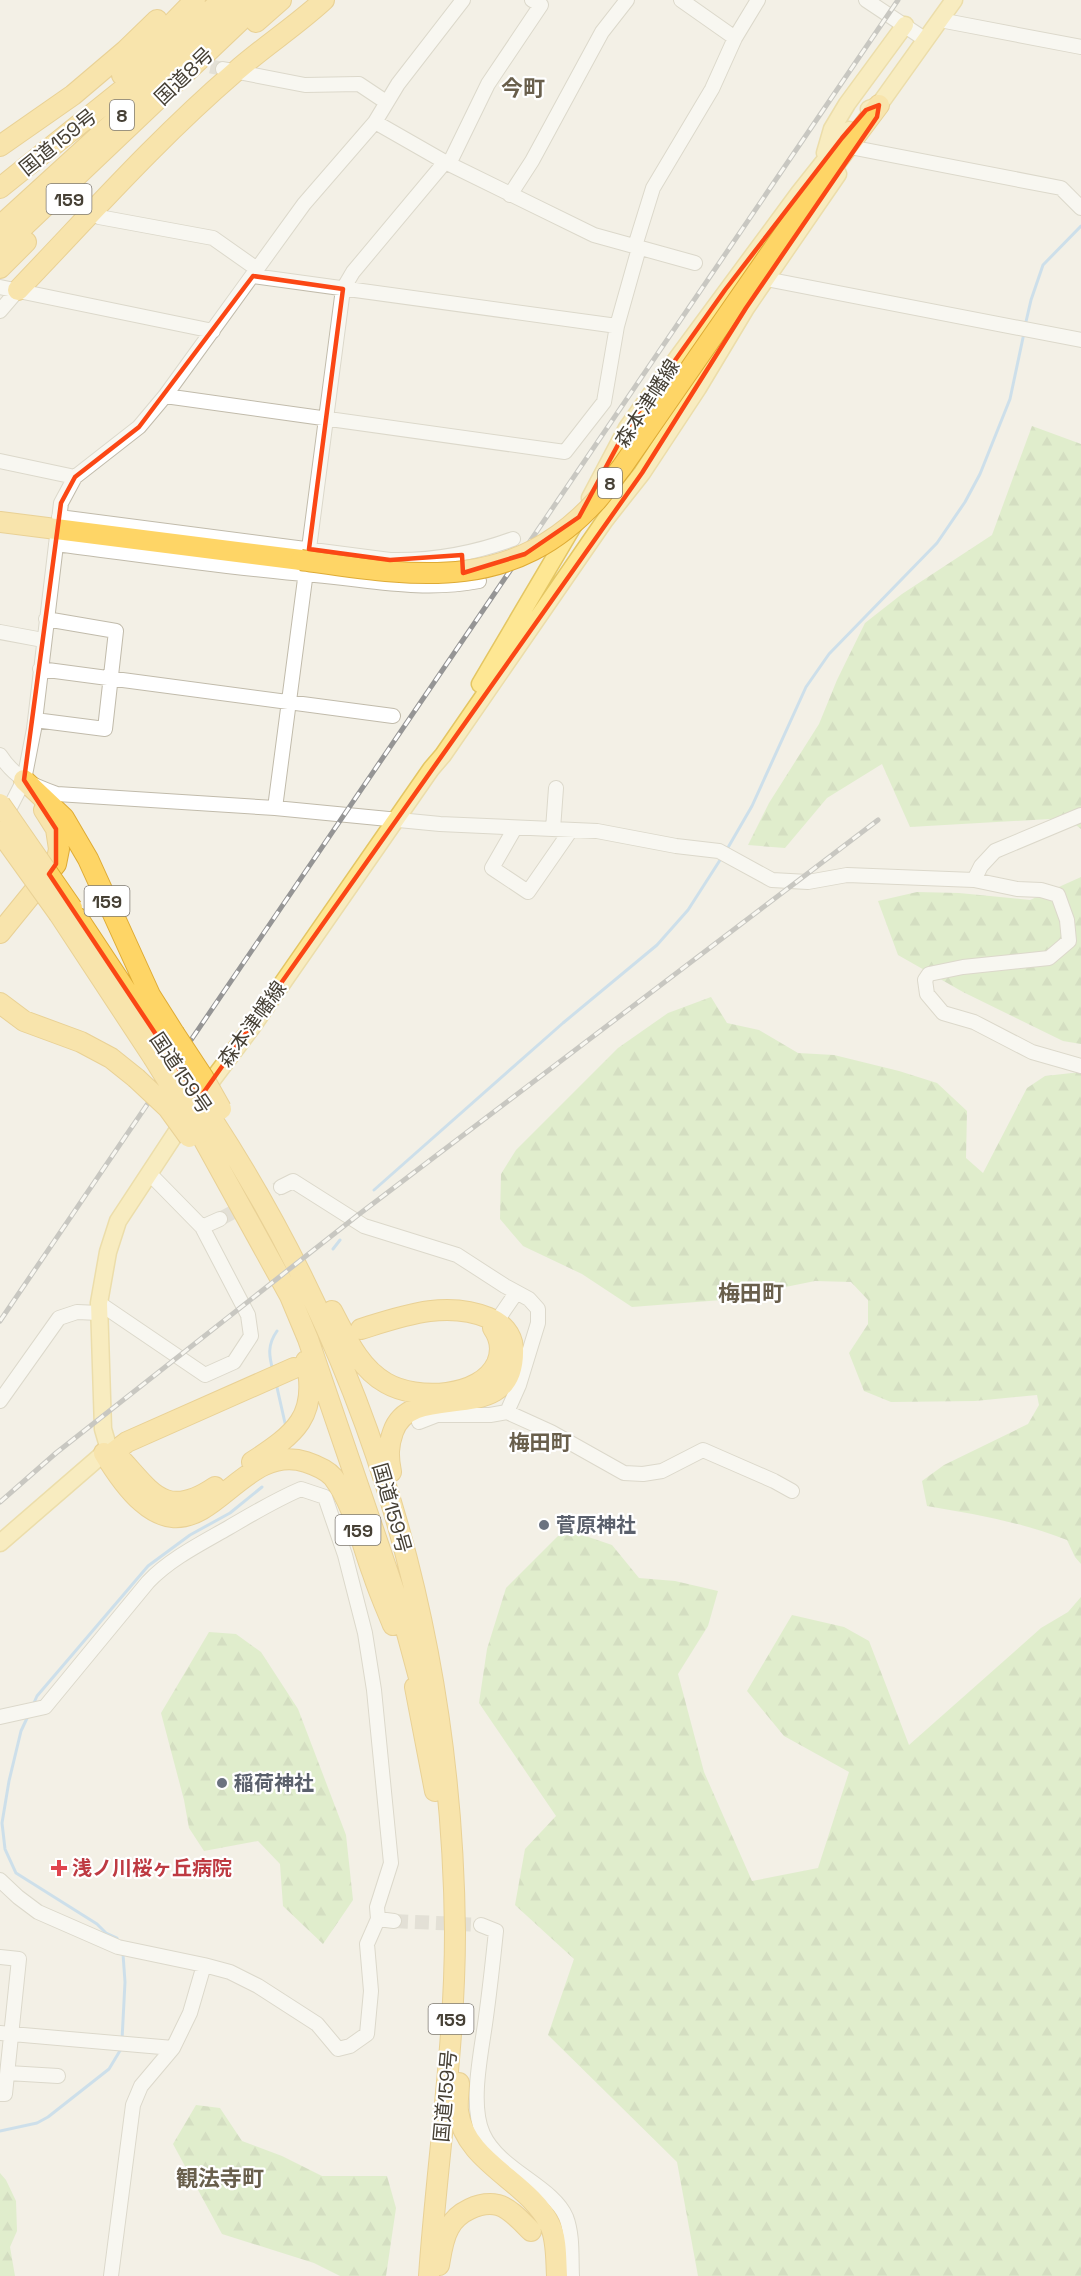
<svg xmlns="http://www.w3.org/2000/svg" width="1081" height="2276" viewBox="0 0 1081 2276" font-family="'Space Grotesk','Noto Sans JP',sans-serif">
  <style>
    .forest { fill: url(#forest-firs) }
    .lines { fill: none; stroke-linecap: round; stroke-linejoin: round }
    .stream { stroke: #a1cbf0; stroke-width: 3 }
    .minor-tunnel { stroke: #d0cdc3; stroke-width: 14; stroke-dasharray: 14 7; stroke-linecap: butt }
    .minor-casing { stroke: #c1bbab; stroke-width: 16 }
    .major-casing { stroke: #e4c663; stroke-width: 19 }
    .highway-casing { stroke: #deab35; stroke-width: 22 }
    .minor { stroke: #fff; stroke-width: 14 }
    .major { stroke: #fee793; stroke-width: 16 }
    .highway { stroke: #fed566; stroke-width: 20 }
    .rail-casing { stroke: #959595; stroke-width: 5 }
    .rail { stroke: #fff; stroke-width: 3; stroke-dasharray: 9; stroke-linecap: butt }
    .highway-bridge-casing { stroke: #deab35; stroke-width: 22; stroke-linecap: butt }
    .highway-bridge { stroke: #fed566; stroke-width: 20 }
    .marked { fill: none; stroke: #fb4715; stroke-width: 4.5; stroke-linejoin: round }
    .worship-dot { fill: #6b7280; stroke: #fff; stroke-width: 2 }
    .health-dot { fill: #e0444e; stroke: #fff; stroke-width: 2 }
    .labels { text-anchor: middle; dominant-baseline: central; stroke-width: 4.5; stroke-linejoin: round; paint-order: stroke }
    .shield { fill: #fff; stroke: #7e7972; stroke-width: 1.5 }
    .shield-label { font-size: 18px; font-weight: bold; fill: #464035 }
    .street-label { font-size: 20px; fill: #464035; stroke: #fff }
    .worship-label { font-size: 20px; font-weight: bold; fill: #5b616d; stroke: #fff; text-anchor: start }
    .health-label { font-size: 20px; font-weight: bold; fill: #be3a42; stroke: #fff; text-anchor: start }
    .neighbourhood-label { font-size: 21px; font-weight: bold; fill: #695f4c; stroke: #fff }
    .quarter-label { font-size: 22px; font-weight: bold; fill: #695f4c; stroke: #fff }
  </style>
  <defs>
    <pattern id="forest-firs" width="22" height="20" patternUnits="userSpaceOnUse" patternTransform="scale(1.5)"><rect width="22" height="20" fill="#cae8ae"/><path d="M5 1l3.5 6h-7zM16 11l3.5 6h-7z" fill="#afc896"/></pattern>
  </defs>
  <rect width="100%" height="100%" fill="#f3f0e6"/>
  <path class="forest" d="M1032,426L1081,444V829L1067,818L910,827L882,764L827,798L785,848L748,845L769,803L819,724L837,680L865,623L902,594L992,535Z
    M1081,877V1044L1063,1041L963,992L898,955L878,901L917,892L959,893L1030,900Z
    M711,997L727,1023L759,1030L798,1053L834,1055L899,1071L937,1083L967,1111L966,1158L983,1173L1027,1088L1045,1076L1081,1072V1564L1075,1557L1067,1540C1022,1522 974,1514 927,1506L922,1481L944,1465L1028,1424L1039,1405L1037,1395L975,1401L891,1402L864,1391L849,1353L868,1324V1300L851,1282L815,1281L722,1300L632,1307L582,1274L523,1246L500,1219L501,1174L516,1150L618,1048L668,1013Z
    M565,1529L612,1545L639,1578L675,1581L718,1591L708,1626L678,1674L704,1772L752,1881L818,1868L849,1772L784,1736L747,1691L792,1615L844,1627L869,1641L909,1745L1041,1628L1068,1612L1081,1597V2276H698L677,2162L548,2035L574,1959L515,1905L525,1849L556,1816L479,1703L487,1649L506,1588Z
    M209,1632L236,1634L261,1652L298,1709L346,1835L353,1900L323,1944L283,1906L280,1864L258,1841L204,1851L189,1828L184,1800L161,1713Z
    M196,2105L220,2108L242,2141L282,2156L322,2176H387L396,2208L386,2276H340L314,2263L222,2234L173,2144Z
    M0,2173L6,2180L16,2201L17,2231L10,2247L15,2276H0Z"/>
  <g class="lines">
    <path class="stream" d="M1025,326L1031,300L1043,265L1081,226
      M726,851L752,806L806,687L829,654L937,543L965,502L980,474L1010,399L1024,333
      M374,1190L563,1023L657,945L688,910L722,857
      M333,1249L340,1240
      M273,1371C269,1356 267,1345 277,1331
      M276,1383L285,1423
      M33,1705L37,1696L148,1566L190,1535L230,1513L262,1487
      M28,1716L21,1731L9,1781L2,1823L5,1849L16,1873L97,1924L106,1933L117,1938L118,1942
      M122,2040L125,1982L123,1954
      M0,2131L37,2123L48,2117L109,2069L121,2049"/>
    <path class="minor-tunnel" d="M190,62L223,69
      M220,1219L281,1187
      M394,1921L481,1925"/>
    <defs>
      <path id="minor" d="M681,0L735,38
        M866,0L926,40
        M940,20L1081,47
        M223,69L305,85L359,84L386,102
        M375,122L445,162L594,235L695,263
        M855,148L1061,188L1081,208
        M449,164L488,84L541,5L532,0
        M510,195L532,161L602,32L627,0
        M90,212L99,217L213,238L257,269
        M635,246L653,188L712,89L735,38L758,0
        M253,276L617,326
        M766,279L1081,340
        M0,287L213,331
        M0,311L18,290
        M165,396L565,452L604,402L617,326L639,248
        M0,461L75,477
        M59,517L390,560C434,561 472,554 513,539
        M56,544C142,555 228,568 315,575C372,580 421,592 479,581
        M0,632L43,640
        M40,669L393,716
        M35,720L105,729L116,631L46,619
        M0,755C15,778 31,785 57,794L275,808L440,824L597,831L676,846L719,851L772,880L808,882L847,875L974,880L1017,889L1041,890L1058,895L1067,920L1069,941L1049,958L963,967L929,974L925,980L927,994L943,1013L974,1022L1032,1052L1081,1066
        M275,808L343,289L353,272L445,162
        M3,821L24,780L34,729L61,503L75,477L139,427L165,396L304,204L375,122L398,84L463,0
        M515,828L492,868L528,892L571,830
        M553,829L556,788
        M974,880L981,866L995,851L1081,815
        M281,1187L293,1181L364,1226L457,1255L505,1286L529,1299L538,1309V1323L519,1385L507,1412
        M202,1227L220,1219
        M99,1303L205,1375L234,1362L251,1336L248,1315L202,1227L150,1174
        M492,1328L516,1293
        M0,1401L59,1318L77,1312L99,1313
        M419,1422L437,1415H490L507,1412L551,1432L624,1473L643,1474L662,1471L703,1450L774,1481L792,1491
        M0,1717L45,1707L148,1582C170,1559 200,1544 228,1528C252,1514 275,1500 301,1489L325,1497L345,1555L365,1633L374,1690L391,1863L377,1907L378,1919L394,1921
        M0,1880L18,1897L38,1912L118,1947L204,1965L230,1972L258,1986L317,2024L338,2049L350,2046L367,2034L371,1991L367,1944L378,1919
        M481,1925L496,1931C493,1960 490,1988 486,2017C482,2049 469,2104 483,2134C499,2170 553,2186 566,2217C573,2235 571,2257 572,2276
        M0,1957L19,1959L5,2094H0
        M0,2033L173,2048
        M8,2073L58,2076
        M111,2276L133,2105L141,2086L173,2048L190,2013L204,1965"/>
      <path id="major" d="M869,109L879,105L954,0
        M825,153L832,129L847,104L905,25
        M590,498L627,428L661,380L799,193L849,130
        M480,684L575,523
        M201,1095L252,1027L431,769L443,755L605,520L642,473L698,388L746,308L838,174
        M114,1452L108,1446L103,1429L99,1303L108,1252L118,1221L187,1116
        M0,1543L104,1453L108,1446"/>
      <path id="highway" d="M256,22L281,0
        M122,75L195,0
        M0,146L73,95L126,50L157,20
        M0,188L127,86L220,2
        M804,205L879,105
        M0,226L159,81L240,0
        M0,249L262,0
        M0,268L26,242
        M18,290C89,216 157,139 235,72C263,47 296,26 324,0
        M0,522L301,560
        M24,780L64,818L88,859L150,995L174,1033
        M59,914L153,1057
        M78,918L162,1045
        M0,933L56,864L59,849L56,829L44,810
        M0,1003L24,1021L81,1042L111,1058L136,1078
        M212,1119C373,1366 452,1636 455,1932C455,2047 437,2161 429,2276
        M200,1133L290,1296L308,1339L401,1611L425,1700
        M332,1311C346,1337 359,1368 386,1383C417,1401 481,1398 497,1363C502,1351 500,1338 493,1328
        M361,1329C403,1316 446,1300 489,1318C502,1323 512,1334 513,1348C516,1432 412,1376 393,1432C388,1446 388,1457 391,1472
        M104,1453C195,1605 226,1436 306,1462C315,1465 326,1469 333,1477C354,1505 361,1542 373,1574C379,1592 386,1608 393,1625
        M252,1462C295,1434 319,1416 306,1361
        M215,1487C162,1523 149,1487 114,1452L127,1442L294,1368
        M415,1687L435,1791
        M459,2083C459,2091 457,2102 458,2111C465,2163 529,2181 550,2225C557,2239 556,2260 557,2276
        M439,2265C441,2253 443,2238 449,2228C457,2212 480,2201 498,2205C510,2208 522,2222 531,2231"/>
    </defs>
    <use href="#minor" class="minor-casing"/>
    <use href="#major" class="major-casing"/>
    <use href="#highway" class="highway-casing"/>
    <use href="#minor" class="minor"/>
    <use href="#major" class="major"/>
    <use href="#highway" class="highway"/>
    <defs>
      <path id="rail" d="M0,1321L898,0
        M0,1502L56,1453L358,1215L878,820"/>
    </defs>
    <use href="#rail" class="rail-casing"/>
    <use href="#rail" class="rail"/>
    <defs>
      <path id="highway-bridge" d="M301,560C413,576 511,595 597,500C606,490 613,478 622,467L804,205
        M0,804L72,908
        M0,832L59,914
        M174,1033L203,1077L221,1109
        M162,1045L212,1119
        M153,1057L200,1133
        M136,1078L168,1108L189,1137"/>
    </defs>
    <use href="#highway-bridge" class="highway-bridge-casing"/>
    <use href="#highway-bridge" class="highway-bridge"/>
  </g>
  <path d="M0 0H1081V2276H0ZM879,105L877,117L746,308L642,473L199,1099L49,874L56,864V829L24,780L61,503L75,477L139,427L253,276L343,289L309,549L390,560L462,555L463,573L525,554L579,517L627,428L725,290L842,138L866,110Z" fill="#f3f0e6" fill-opacity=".55" fill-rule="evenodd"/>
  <path class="marked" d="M879,105L877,117L746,308L642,473L199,1099L49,874L56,864V829L24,780L61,503L75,477L139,427L253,276L343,289L309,549L390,560L462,555L463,573L525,554L579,517L627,428L725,290L842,138L866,110Z"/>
  <g class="worship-dot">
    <circle cx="544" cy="1525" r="6"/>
    <circle cx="222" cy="1783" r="6"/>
  </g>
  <path class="health-dot" d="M56 1859h6v6h6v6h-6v6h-6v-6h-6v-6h6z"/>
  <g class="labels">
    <g class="shield">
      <rect x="110" y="100" width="24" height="30" rx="4.5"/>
      <rect x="46.5" y="184" width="45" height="30" rx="4.5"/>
      <rect x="598" y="468" width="24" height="30" rx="4.5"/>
      <rect x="84.5" y="886" width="45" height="30" rx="4.5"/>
      <rect x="335.5" y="1515" width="45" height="30" rx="4.5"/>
      <rect x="428.5" y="2004" width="45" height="30" rx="4.5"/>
    </g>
    <g class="shield-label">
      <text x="122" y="115">8</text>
      <text x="69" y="199">159</text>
      <text x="610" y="483">8</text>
      <text x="107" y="901">159</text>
      <text x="358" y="1530">159</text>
      <text x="451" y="2019">159</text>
    </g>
    <g class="street-label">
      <text transform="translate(184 76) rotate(-44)">国道8号</text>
      <text transform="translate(58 142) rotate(-39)">国道159号</text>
      <text transform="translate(647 403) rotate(-57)">森本津幡線</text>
      <text transform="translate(252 1024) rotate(-54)">森本津幡線</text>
      <text transform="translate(181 1073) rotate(56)">国道159号</text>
      <text transform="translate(392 1508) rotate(74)">国道159号</text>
      <text transform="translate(445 2096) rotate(-85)">国道159号</text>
    </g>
    <g class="worship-label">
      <text x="556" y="1525">菅原神社</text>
      <text x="234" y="1783">稲荷神社</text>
    </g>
    <g class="health-label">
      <text x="72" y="1868">浅ノ川桜ヶ丘病院</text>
    </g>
    <g class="neighbourhood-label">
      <text x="540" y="1442">梅田町</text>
    </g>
    <g class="quarter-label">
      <text x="523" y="88">今町</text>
      <text x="751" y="1293">梅田町</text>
      <text x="220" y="2178">観法寺町</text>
    </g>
  </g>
</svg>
